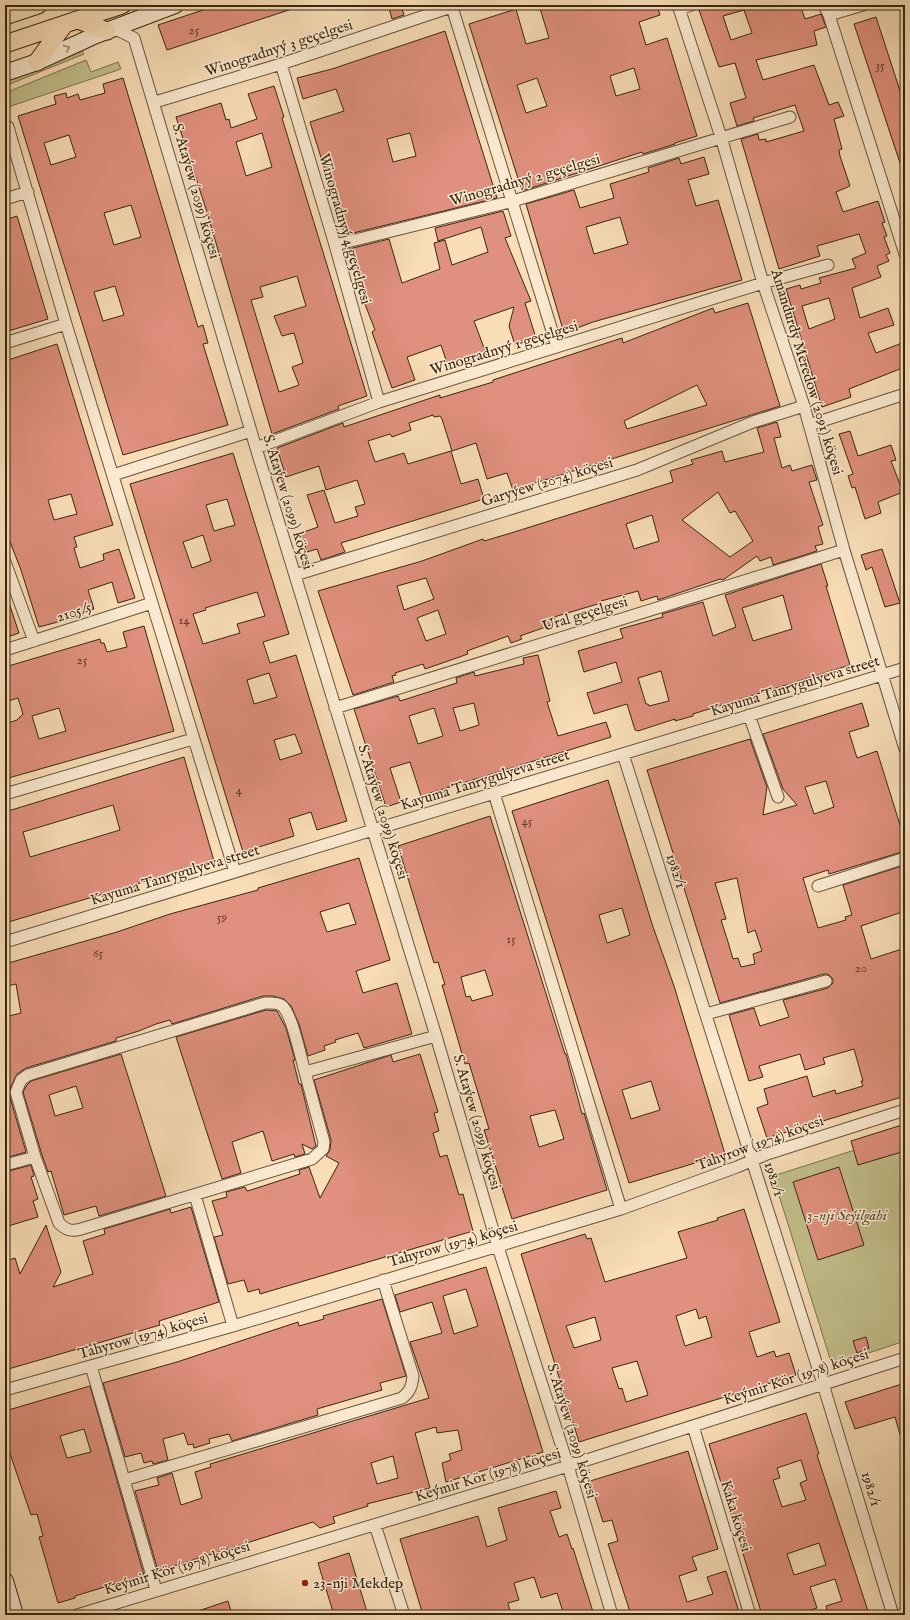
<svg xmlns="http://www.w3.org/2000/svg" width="910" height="1620" viewBox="0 0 910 1620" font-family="'IM FELL English',serif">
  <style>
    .green { fill: #c2bf8b; stroke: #7c724f }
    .building { fill: #e0907e; stroke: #372613; fill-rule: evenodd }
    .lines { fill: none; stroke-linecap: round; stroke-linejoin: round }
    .street-casing { stroke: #67543c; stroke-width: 13 }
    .secondary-casing { stroke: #372613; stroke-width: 18 }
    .primary-casing { stroke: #372613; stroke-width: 19 }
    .street { stroke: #fae9d0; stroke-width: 11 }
    .secondary { stroke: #fae9d0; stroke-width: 16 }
    .primary { stroke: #f8ddb7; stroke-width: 17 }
    .oneway { stroke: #988872 }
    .poi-dot { fill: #8f2418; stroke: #fae9d0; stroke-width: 1.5 }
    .labels { text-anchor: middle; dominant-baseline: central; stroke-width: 3; stroke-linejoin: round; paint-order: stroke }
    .number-label { font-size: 13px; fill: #61402e }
    .street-label { font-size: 15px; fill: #372613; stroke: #fae9d0 }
    .park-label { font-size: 15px; font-style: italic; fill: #5a4c31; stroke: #fae9d0 }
    .poi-label { font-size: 15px; fill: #372613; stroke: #fae9d0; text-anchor: start }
  </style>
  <rect width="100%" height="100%" fill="#f8ddb7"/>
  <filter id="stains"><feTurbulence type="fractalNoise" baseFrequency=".005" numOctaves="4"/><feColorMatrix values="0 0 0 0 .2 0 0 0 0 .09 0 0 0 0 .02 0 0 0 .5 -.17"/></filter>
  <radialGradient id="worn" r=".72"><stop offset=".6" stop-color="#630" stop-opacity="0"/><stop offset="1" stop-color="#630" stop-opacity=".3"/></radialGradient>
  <path class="green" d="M82,51L84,54L5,86V82Z
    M86,60L91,72L118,62L121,69L8,107L5,93Z
    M905,1134V1341L832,1365L773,1176Z"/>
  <path class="building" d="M218,5H297L298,7L167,50L158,25Z
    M401,5L404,15L392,19L389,8Z
    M539,5H657L660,15L639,22L646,45L667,38L697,136L675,143V144L643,154L642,152L522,191L469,24L516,9L526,44L549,38ZM634,68L640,89L616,96L610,76ZM537,78L547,106L526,113L517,85Z
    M716,5H800L805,19L821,14L826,27L814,31L817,45L756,60L763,80L814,65L829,105L838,102L844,116L834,119L842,149L839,150L840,156L850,186L836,192L843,212L878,201L885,222L882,223L887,236L884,237L890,253L886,255L889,261L877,266L881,277L852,288L860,318L888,308L894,325L868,333L876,353L902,343L905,354V367L849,389L851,397L822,407L786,289L800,285L801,289L821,283L819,278L856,268L852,259L866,253L859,234L817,246L820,256L779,269L741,139L758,134L759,140L766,139V142L804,131L795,105L753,118L754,121L737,126L730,103L746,98L735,63L719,67L699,10ZM744,10L752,33L731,40L723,16ZM829,298L835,319L809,329L802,306Z
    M876,17L905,106V172H903L854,24Z
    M445,31L497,198L345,235L310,122L344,111L336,89L303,99L297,78L332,69ZM410,133L416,156L393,162L387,139Z
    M123,78L198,327L203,325L208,343L203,344L228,425L123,455L18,116L56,104L54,96L66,93L67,98L78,94L80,100L105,93L103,84ZM69,135L76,157L51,165L44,143ZM131,205L141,237L114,245L104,213ZM115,286L124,315L103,321L94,292Z
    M274,86L284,117L282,118L367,396L338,406L339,409L272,434L206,209L176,117L221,103L226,120L229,119L231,128L257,119L248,94ZM262,133L272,167L246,176L236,142ZM297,276L306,306L274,316L282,336L294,333L303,363L292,367L299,385L279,392L251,300L263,297L260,287Z
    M704,157L709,174L688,180L696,206L718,200L742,280L593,322L564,333L526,204L574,190L580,208L614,198L610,184L649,172L648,168L679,158L681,164ZM620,217L628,244L594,254L586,227Z
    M503,211L511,236L505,238L531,301L525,303L536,338L515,345L509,326L514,307L474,321L487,356L449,369L441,345L407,357L415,380L392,388L372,332L375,330L361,294L349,249L389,239L402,283L440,269L434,243L445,240L452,265L488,252L481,227L438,241L435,228Z
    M17,216L48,319L5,332V220Z
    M748,303L780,406L513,490L507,473L487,479L476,443L452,451L442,419L440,416L434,417L433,415L409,423L411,430L392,437L390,434L368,441L375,462L404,453L408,464L451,451L461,484L478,479L484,499L341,543L345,552L321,560L317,549L307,552L301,533L318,527L307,495L324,490L335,523L358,516L355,507L365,504L357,480L326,490L319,466L286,477L277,448L343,423L344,427L440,395V398L493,382V380L622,338L623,343L713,308L715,313ZM697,385L707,405L627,429L624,421Z
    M57,344L113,525L74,537L77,547L74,548L80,568L104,560L103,554L119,549L135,598L118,603L112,582L88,590L94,609L83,613L84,615L39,627L21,570L5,529V361ZM71,494L77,514L54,520L48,500Z
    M777,422L781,437L774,438L782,468L790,465L792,471L812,465L817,480L809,482L823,525L818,527L823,544L815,546L817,551L773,565L771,557L760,561L757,556L723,580L720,579L658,600L657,596L641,601L638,591L601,601V603L554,617L557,623L520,636L522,639L511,643L508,636L467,651L468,654L425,669L423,664L395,673L396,675L392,676L394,682L353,695L318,591L422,561L483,539L484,541L511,533L673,482L670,471L693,464L691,460L722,451L725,462L764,452L757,428ZM718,492L730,513L735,511L753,541L730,557L682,520ZM652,515L659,541L634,549L626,524ZM426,578L434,599L404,610L397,586ZM438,610L446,634L426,641L417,618Z
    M850,431L858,456L891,445L896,460L891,461L903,492L878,502L881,513L865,519L855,487L852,488L848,476L853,474L839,434Z
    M233,453L289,634L263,642L270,663L296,655L347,821L317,830L311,812L289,819L294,836L243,852L130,484ZM227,499L235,525L214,531L206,505ZM203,535L211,561L192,568L183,542ZM257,592L265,616L237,624L240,633L203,644L193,614L206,610L205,608ZM269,673L277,697L254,704L247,680ZM295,734L302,753L280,760L274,740Z
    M882,549L900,603L885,607L872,567L866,570L861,555Z
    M821,564L828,586H826L850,665L693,714V716L675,721V719L638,731L635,730L627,704L594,714L587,693L622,682L616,662L584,672L578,651L623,638L620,629L663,617L662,614L703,602L713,636L736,627L725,595ZM783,595L792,629L753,641L742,608ZM661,671L669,701L649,706L648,704H646L638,678Z
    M5,597H7L19,633L5,638Z
    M144,626L174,731L5,779V724L17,720L23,714L18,698L5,702V667L100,639L101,643H104L107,652L127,647L123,632ZM59,708L66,731L39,739L32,716Z
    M538,655L550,701L547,702L558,736L606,722L611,737L421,796L410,762L390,768L401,802L386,807L354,709L398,696L400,701L457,683L456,678L474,672L475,676L524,664L523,658ZM474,703L479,725L460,731L453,708ZM434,708L443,736L418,744L409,716Z
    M862,703L869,726L849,732L857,758L877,751L905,841V851L829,874L828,870L803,878L818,928L846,920L845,917L852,915L843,885L905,865V911L861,926L871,959L905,948V1096L767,1138L757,1108L768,1104L764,1089L807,1076L813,1097L835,1090L836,1094L863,1086L861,1081H863L854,1049L823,1058L825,1064L805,1070L800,1054L759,1066L763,1077L749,1081L729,1015L754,1008L760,1026L789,1017L783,1000L828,988L833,983V979L828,974H824L720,1003L647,770L750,739L767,787L763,815L797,805L783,789L763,734ZM826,781L834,807L814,814L805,787ZM737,878L748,933L755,930L762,951L753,954L755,964L741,967L738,958L733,959L728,942L721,920L726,919L715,883Z
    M184,757L214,861L5,923V812ZM113,805L120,830L30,857L23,832Z
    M608,780L652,924L674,986L725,1154L629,1183L512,811ZM622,908L630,935L607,943L599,915ZM651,1081L660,1110L631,1119L622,1090Z
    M490,816L565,1054H566L582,1114L584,1113L607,1190L512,1219L484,1130L489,1129L469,1063L465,1064L442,985H445L438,962L434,963L398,846ZM485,970L493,995L472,1001L470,996L466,997L461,977ZM555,1110L564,1139L539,1147L530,1116Z
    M359,858L390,960L356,971L363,993L397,983L412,1034L364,1048L358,1033L335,1040L336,1042L324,1046L325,1050L308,1056L299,1024L291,1006L284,999L273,996H263L172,1024L170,1020L156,1024L139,1031L116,1038V1041L26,1068L17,1074L10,1089L9,1094L26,1152L5,1158V1017L21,1013L16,984L7,986L5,964L117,932L170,914L258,890V888ZM349,903L356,924L327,932L320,912Z
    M266,1010L277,1011L286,1028L295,1060H293L299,1084H301L316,1146L312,1149L302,1144L305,1154L295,1157L294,1154L272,1161L263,1131L232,1142L241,1173L222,1179L176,1037Z
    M121,1054L166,1196L99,1216L96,1206L64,1215L51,1171L48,1172L42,1155L23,1092L27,1085L31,1081ZM76,1086L83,1108L55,1116L49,1095Z
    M420,1054L438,1112L434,1113L439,1131L433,1133L440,1157L447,1155L459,1195L463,1194L473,1231L260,1294L259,1289L248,1292L244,1280L228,1284L214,1237L223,1235L212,1201L227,1197L226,1192L245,1187L247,1191L251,1190L300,1174L299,1170L309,1167L320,1198L339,1163L326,1156L330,1150L331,1140L314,1080L391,1055L393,1062Z
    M905,1124V1151L858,1165L851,1141Z
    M31,1165L34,1176L31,1177L38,1199L33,1201L38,1217L5,1227V1172Z
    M839,1167L864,1245L818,1260L793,1182Z
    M191,1207L219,1302L159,1321L160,1325L5,1370V1261L15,1258L20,1274L46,1225L61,1272L53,1287L93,1274L83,1241L105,1234L104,1229L170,1209L171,1213Z
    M744,1209L780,1322L749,1332L757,1357L774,1351L776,1357L789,1353L796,1375L579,1442L521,1254L585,1234L587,1239L591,1238L605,1282L687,1258L678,1232L718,1220L717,1218ZM696,1309L699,1319L706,1316L712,1337L685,1346L676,1316ZM595,1317L601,1340L574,1348L566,1326ZM637,1361L648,1395L626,1402L622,1388L619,1389L612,1368Z
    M486,1267L543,1452L446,1482L442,1463L451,1460L449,1454L462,1450L458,1430L437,1433L436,1427L415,1433L430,1488L367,1504L368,1506L333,1517L335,1523L320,1528L313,1522L158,1571L135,1491L159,1485L157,1478L172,1473L181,1505L202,1498L195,1472L211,1467L210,1464L429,1398L410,1342L442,1333L432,1302L400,1312L395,1295ZM466,1289L478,1326L454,1334L443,1296ZM393,1456L398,1478L377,1484L371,1463Z
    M382,1299L406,1376L380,1383L382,1390L317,1409L318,1415L232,1441L229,1434L209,1439L210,1443L194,1448L193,1444L188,1445L184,1433L163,1439L168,1460L153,1464L152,1461L144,1463L141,1453L125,1457L103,1383L177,1362L298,1322L299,1326L324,1319L323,1316Z
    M866,1337L869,1348L857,1353L853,1341Z
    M905,1383V1441H902L895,1417L855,1429L845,1402Z
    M90,1386L144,1575L75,1596V1598L58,1603L39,1537L43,1536L37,1514L31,1515L5,1439V1411ZM84,1429L91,1452L67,1458L60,1436Z
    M806,1413L819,1454L817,1455L868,1611L854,1615H828L826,1606L842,1601L835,1579L810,1587L817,1608L805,1612V1615H793L792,1612L781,1615H762L709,1444ZM801,1460L807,1480L800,1483L806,1500L782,1507L773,1480L780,1478L777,1468ZM819,1543L826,1565L794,1575L787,1554Z
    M688,1451L718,1549L692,1557L697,1570L679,1576L687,1602L713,1594L707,1577L726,1571L740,1615H631L608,1544L618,1541L612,1520L603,1522L590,1481Z
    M556,1491L561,1508L550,1511L559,1537L567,1534L572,1549L573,1548L594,1615H564L557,1593L541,1598L534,1577L514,1583L519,1600L508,1603L511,1615H423L400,1539L478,1516L487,1547L507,1540L498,1508Z
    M349,1553L368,1615H334L318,1563Z
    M228,1601L232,1615H193L192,1613Z"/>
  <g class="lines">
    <defs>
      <path id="street" d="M678,5L721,137L763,283L804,406L844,550L905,749
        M824,5L829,15L863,5
        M452,7L557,347
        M680,9L691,5
        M829,15L905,254
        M113,28L134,38L256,448L436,1036L498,1247L568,1466L612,1615
        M281,64L335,245L379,402
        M155,102L281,64L457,5
        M8,127L66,324L235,872
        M5,199L28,192
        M335,245L513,201L790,117
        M5,343L66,324
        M809,425L905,394
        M256,448L379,402L763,283L828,265
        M113,475L251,431
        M5,562L34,641
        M295,575L637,470L753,422L804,406
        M5,650L152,603
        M335,708L844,550
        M749,715L778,797
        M623,754L823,1384L893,1615
        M494,793L621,1209
        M5,794L193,739
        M818,886L905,858
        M5,942L905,668
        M706,1014L826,981
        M35,1157L16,1092L21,1080L28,1075L265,1003C270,1003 276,1002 281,1005C292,1012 301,1059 305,1072
        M5,1165L35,1157L59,1223C66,1230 71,1232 81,1229L312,1159L323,1149L324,1142L305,1072L436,1036
        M195,1195L233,1326
        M91,1366L156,1590
        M5,1390L233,1326L621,1209L737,1167L767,1154L905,1110
        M693,1426L750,1615
        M124,1480L402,1398C410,1392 412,1386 413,1376L383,1280
        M375,1525L404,1615
        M77,1615L568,1466L905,1358"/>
      <path id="secondary" d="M5,73L37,62L96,35L175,5
        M5,1581L15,1615"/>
      <path id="primary" d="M5,16L38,5
        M78,20L107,31
        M5,44L122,5
        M37,62L64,25"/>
    </defs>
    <use href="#street" class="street-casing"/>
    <use href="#secondary" class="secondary-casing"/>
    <use href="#primary" class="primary-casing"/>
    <use href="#street" class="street"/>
    <use href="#secondary" class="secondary"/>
    <use href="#primary" class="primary"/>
  </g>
  <defs><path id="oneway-chevron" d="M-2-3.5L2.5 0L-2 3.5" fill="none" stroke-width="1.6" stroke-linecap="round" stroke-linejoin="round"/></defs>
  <use class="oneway" href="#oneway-chevron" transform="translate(67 48) rotate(-25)"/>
  <circle class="poi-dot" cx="305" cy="1583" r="4"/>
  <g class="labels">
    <g class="number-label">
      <text x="194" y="30">25</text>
      <text x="880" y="65">35</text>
      <text x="184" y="620">14</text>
      <text x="82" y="660">25</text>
      <text x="239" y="790">4</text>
      <text x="527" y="821">45</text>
      <text x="222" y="917">59</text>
      <text x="511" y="939">15</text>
      <text x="98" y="953">65</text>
      <text x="861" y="968">20</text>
    </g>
    <g class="street-label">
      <text transform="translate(279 48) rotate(-18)">Winogradnyý 3 geçelgesi</text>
      <text transform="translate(525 180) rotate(-16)">Winogradnyý 2 geçelgesi</text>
      <text transform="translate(196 191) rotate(74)">S. Ataýew (2099) köçesi</text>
      <text transform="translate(345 229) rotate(74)">Winogradnyý 4 geçelgesi</text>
      <text transform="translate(504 348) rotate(-17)">Winogradnyý 1 geçelgesi</text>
      <text transform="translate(807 372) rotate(73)">Amandurdy Meredow (2091) köçesi</text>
      <text transform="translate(547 482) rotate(-17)">Garyýew (2074) köçesi</text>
      <text transform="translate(288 502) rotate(73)">S. Ataýew (2099) köçesi</text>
      <text transform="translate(74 612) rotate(-18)">2105/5</text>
      <text transform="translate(585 614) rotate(-17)">Ural geçelgesi</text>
      <text transform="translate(795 686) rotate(-17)">Kayuma Tanrygulyeva street</text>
      <text transform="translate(485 780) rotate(-17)">Kayuma Tanrygulyeva street</text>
      <text transform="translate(383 812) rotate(73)">S. Ataýew (2099) köçesi</text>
      <text transform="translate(676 871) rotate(72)">1982/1</text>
      <text transform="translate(175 875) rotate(-17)">Kayuma Tanrygulyeva street</text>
      <text transform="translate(477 1122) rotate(74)">S. Ataýew (2099) köçesi</text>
      <text transform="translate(760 1143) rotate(-20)">Tahyrow (1974) köçesi</text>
      <text transform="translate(774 1179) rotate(72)">1982/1</text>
      <text transform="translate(453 1244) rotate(-16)">Tahyrow (1974) köçesi</text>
      <text transform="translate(143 1336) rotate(-16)">Tahyrow (1974) köçesi</text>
      <text transform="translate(796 1377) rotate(-18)">Keýmir Kör (1978) köçesi</text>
      <text transform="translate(572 1431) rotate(73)">S. Ataýew (2099) köçesi</text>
      <text transform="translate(488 1475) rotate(-17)">Keýmir Kör (1978) köçesi</text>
      <text transform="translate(871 1489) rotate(73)">1982/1</text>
      <text transform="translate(736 1516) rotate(73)">Kaka köçesi</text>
      <text transform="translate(177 1568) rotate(-17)">Keýmir Kör (1978) köçesi</text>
    </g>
    <g class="park-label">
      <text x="847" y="1215">3-nji Seýilgähi</text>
    </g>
    <g class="poi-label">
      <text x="313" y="1583">23-nji Mekdep</text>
    </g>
  </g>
  <rect width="910" height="1620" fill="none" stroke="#f8ddb7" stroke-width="20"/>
  <rect x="6" y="6" width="898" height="1608" fill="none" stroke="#372613" stroke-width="2"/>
  <rect x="10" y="10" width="890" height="1600" fill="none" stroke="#372613"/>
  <rect width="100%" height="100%" filter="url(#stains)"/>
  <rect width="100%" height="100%" fill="url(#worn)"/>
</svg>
